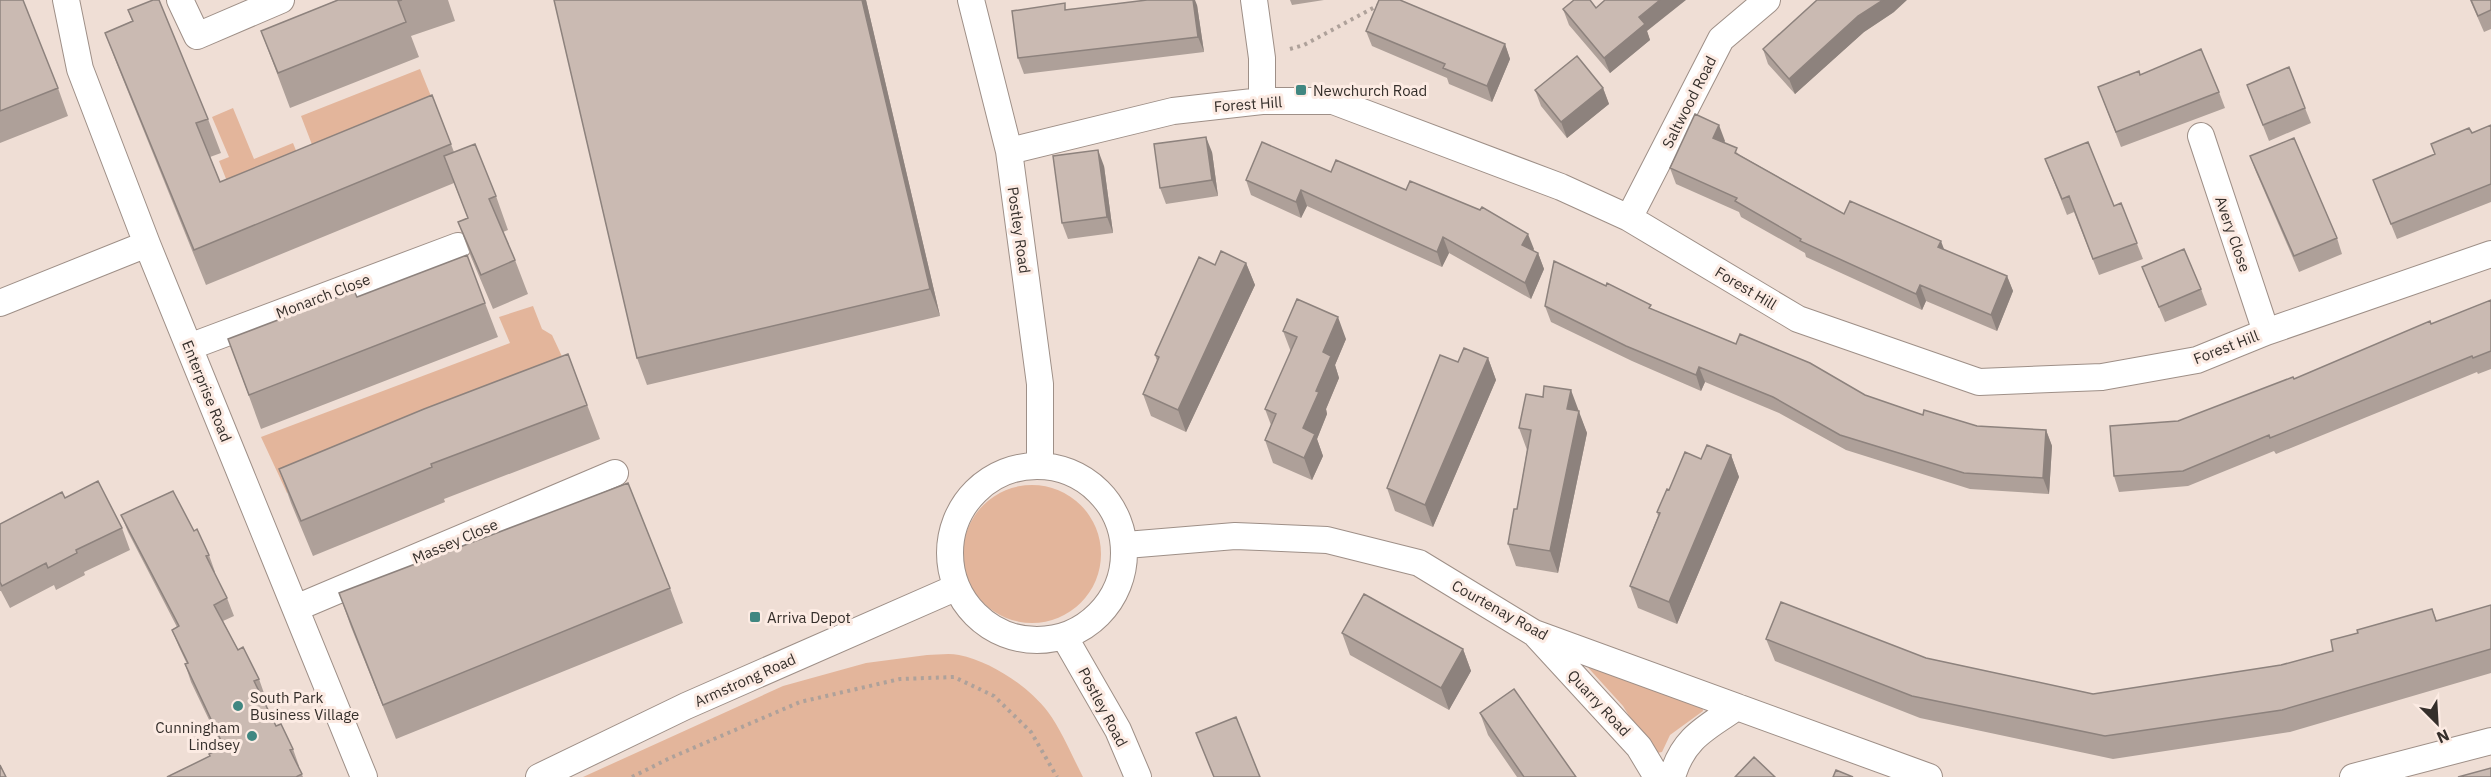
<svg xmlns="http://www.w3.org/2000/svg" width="2491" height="777" viewBox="0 0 2491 777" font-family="'IBM Plex Sans',sans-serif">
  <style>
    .green { fill: #e3b59b }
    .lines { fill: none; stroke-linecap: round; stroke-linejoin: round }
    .minor-casing { stroke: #9e8f87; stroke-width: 28 }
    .path { stroke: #aea19a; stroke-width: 4; stroke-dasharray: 3 4.5; stroke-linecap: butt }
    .minor { stroke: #fff; stroke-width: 26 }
    .wall { fill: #aea099 }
    .shaded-wall { fill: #8d827d }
    .building { fill: #cabab2; stroke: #8d827d; stroke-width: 1.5 }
    .poi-dot { fill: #408781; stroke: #fcebe3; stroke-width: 2 }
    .labels { text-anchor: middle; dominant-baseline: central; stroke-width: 6; stroke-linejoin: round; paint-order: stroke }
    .poi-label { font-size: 15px; fill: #352f2b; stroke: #fcebe3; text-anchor: start }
    .street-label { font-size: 15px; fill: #352f2b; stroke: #fcebe3 }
  </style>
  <rect width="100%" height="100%" fill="#efded5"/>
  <path class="green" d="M420,69L441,121L321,168L301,116Z
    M233,108L254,159L293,143L307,178L230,189L219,161L229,157L212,117Z
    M533,306L542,329L552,335L573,380L287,493L261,437L510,343L499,317Z
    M963 554a69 69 0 1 1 138 0a69 69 0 1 1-138 0Z
    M927,655C937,655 949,653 959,655C992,662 1028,686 1048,712C1062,731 1072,756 1083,777H583L783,686L866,663Z
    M1583,662L1702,701L1703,711L1670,735L1662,752L1652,754L1623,706Z"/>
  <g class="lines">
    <defs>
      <path id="minor" d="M66,0L80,69L147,244L364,777
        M180,0L197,36L281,0
        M971,0L1009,151L1040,384V465
        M1254,0L1262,58V101
        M2201,136L2266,332
        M1009,151L1173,111L1262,101H1333L1561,187L1629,218L1798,319L1979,382L2102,377L2197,360L2266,332L2491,254
        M1629,218L1721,39L1767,0
        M0,303L147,244
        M189,347L458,246
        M950 553a87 87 0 1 1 174 0a87 87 0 1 1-174 0Z
        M1126,545L1235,536L1327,540L1419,563L1534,633L1929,777
        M296,608L615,473
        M1537,636L1639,747L1657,777
        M1065,638L1118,730L1138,777
        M539,777L686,706L955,588
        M1672,777C1683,738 1706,728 1737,707
        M2353,777L2491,741"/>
    </defs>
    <use href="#minor" class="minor-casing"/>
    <path class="path" d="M1290,49L1304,45L1388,0
      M632,777L670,758L800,702L900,679L954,677L994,696L1031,732L1057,777"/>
    <use href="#minor" class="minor"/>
  </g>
  <path class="wall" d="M0,0L58,88L68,116L0,143Z
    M338,0H448L455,21L411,36L419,57L290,108L261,31Z
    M554,0H866L940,316L647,385L637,358Z
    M1290,0H1324L1292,5Z
    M2470,0H2491V29L2484,32Z
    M1197,5L1204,52L1024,74L1018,58L1067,9Z
    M1596,8L1647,31L1650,40L1610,73L1569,25L1563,9Z
    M128,10L208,119L221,153L210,157L220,182L432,95L454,152L496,196L508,230L503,232L515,260L528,294L493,309L471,257L458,222L468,218L454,183L206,285L118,67L105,33L132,21Z
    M1894,12L1864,32L1795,94L1768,64L1763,49Z
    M1366,31L1505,44L1510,59L1492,102L1449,84L1447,78L1372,46Z
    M2140,75L2219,92L2225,108L2121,147L2098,87Z
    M2247,85L2305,108L2311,123L2269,141Z
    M1603,88L1609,104L1567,138L1541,106L1535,90Z
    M2491,125V202L2397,239L2373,180L2435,154L2472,133Z
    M1725,141L1724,142L1740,155L1844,214L1944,250L2007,276L2013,291L1997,331L1926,301L1922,310L1806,257L1805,253L1741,217L1739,212L1676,184L1670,168Z
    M1212,152L1218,196L1166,204L1160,188Z
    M2250,156L2337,238L2342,254L2299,272L2256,172Z
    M2045,159L2114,206L2121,203L2143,259L2099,275L2074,212L2067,215Z
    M1104,166L1113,233L1068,239L1062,223Z
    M1331,172L1534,249L1533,250L1538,253L1544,269L1531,299L1449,253L1442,267L1307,206L1301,218L1251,195L1246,180Z
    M1246,263L1255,285L1186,432L1151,416L1143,394L1157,361L1155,355L1215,265Z
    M2142,267L2201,289L2207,305L2165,322Z
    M357,297L485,303L498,337L261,429L228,339Z
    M2491,300V369L2478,374L2477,372L2276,454L2274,451L2188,486L2119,492L2114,476L2178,421L2294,379L2431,324Z
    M1545,306L1652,309L1736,344L1865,395L1923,415L1977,426L2046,430L2052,446L2049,494L1970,489L1846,450L1779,413L1705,382L1701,391L1632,361L1551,322Z
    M1283,331L1346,339L1335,365L1339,378L1326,409L1327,414L1317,439L1323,456L1312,480L1273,463L1265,440L1271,425L1265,409L1291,352Z
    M568,354L600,439L444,499L445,502L313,556L291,503L279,469Z
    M1488,358L1496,380L1433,527L1395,511L1387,488L1458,362Z
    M1578,411L1587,433L1558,573L1516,566L1508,544L1517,509L1527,450L1519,428Z
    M1731,455L1739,477L1677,624L1638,608L1630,586L1658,516L1657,512L1669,490L1701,459Z
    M65,498L122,528L130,550L84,572L85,575L56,590L54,585L10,608L1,591H0V524Z
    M121,515L194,531L209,555L215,572L214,573L227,598L234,616L223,621L238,650L259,679L265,696L262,698L276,726L293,749L299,766H298L303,777H167L210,756L222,747L191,682L185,664H187L179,647L172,630L177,627L128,532Z
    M670,588L683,623L396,739L351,627L339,593Z
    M2491,605V673L2290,732L2113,759L1920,718L1775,661L1766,639L1926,658L2093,694L2281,665L2333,651L2358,633L2432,609L2437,621Z
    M1342,633L1463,649L1471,671L1449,710L1350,655Z
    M1480,713L1576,777H1517L1488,735Z"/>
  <path class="shaded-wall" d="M862,0H866L940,316L930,289Z
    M1193,0H1195L1197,5L1204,52L1198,37Z
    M1660,0H1686L1647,31L1650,40L1610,73L1604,58L1639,17Z
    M1883,0H1907L1894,12L1864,32L1795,94L1789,79L1858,16Z
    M1505,44L1510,59L1492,102L1487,86Z
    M1603,88L1609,104L1567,138L1561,122Z
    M1719,125L1725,141L1719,153L1713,138Z
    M1206,137L1212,152L1218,196L1212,180Z
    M1098,150L1104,166L1113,233L1107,217Z
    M1301,190L1307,206L1301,218L1296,202Z
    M1528,234L1534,249L1527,261L1522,245Z
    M1443,237L1449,253L1442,267L1437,252Z
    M1941,241L1947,257L1938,247Z
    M1538,253L1544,269L1531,299L1525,283Z
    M1246,263L1255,285L1186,432L1178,410Z
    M2007,276L2013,291L1997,331L1991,315Z
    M1920,285L1926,301L1922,310L1916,294Z
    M1338,317L1346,339L1335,365L1339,378L1326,409L1327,414L1317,439L1323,456L1312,480L1304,458L1303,428L1316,391L1323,352Z
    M1488,358L1496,380L1433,527L1425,505Z
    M1699,367L1705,382L1701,391L1696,375Z
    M1571,390L1587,433L1558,573L1550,551L1567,409Z
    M2046,430L2052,446L2049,494L2043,478Z
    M1731,455L1739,477L1677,624L1669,602Z
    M1463,649L1471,671L1449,710L1441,688Z"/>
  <path class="building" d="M0,0H23L58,88L0,111Z
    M153,0H159L208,119L196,123L220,182L432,95L451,144L194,250L105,33L133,21L128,10Z
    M338,0H402L398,1L406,22L278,73L261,31Z
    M554,0H862L930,289L637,358Z
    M1147,0H1193L1198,37L1018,58L1012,11L1065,3V10Z
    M1379,0H1400L1505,44L1487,86L1443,68L1445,64L1366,31Z
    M1574,0H1590L1596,8L1605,0H1660L1639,17L1645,24L1604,58L1563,9Z
    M1817,0H1883L1858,16L1789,79L1763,49Z
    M2471,0H2491V10L2478,16Z
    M2201,49L2219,92L2116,132L2098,87L2139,71L2140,75Z
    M1577,56L1603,88L1561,122L1535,90Z
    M2289,67L2305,108L2263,125L2247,85Z
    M1695,114L1719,125L1713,138L1737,148L1735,153L1844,214L1850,201L1941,241L1938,247L2007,276L1991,315L1920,285L1916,294L1800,241L1801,239L1735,201L1737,198L1670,168Z
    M2491,125V184L2391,224L2373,180L2435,154L2431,144L2469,128L2472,133Z
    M1206,137L1212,180L1160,188L1154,144Z
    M2294,138L2337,238L2294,256L2250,156Z
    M1262,142L1331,172L1336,160L1406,190L1410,181L1480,210L1482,207L1528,234L1522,245L1538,253L1525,283L1443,237L1437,252L1301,190L1296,202L1246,180Z
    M2088,142L2114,206L2121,203L2137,243L2093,259L2069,196L2062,199L2045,159Z
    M475,144L496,196L489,199L515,260L481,275L458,222L468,218L444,156Z
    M1098,150L1107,217L1062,223L1053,156Z
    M2184,249L2201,289L2159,307L2142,267Z
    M1221,251L1246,263L1178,410L1143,394L1159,357L1155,355L1199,257L1215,265Z
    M467,255L485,303L249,395L228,339L354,291L357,297Z
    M1554,261L1606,286L1607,283L1651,305L1649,308L1736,344L1740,334L1810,363L1865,395L1923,415L1924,410L1977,426L2046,430L2043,478L1964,473L1840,435L1773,397L1699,367L1696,375L1626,346L1545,306Z
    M1297,299L1338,317L1323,352L1331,356L1316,391L1319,392L1303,428L1315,434L1304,458L1265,440L1276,414L1265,409L1297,337L1283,331Z
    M2491,300V351L2473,358L2472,356L2270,438L2269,435L2183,471L2114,476L2110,426L2178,421L2293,377L2294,379L2430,321L2431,324Z
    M1464,348L1488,358L1425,505L1387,488L1440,355L1458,362Z
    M568,354L587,405L431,464L432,467L301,521L279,469L424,409Z
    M1544,386L1571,390L1567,409L1579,411L1550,551L1508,544L1514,509H1517L1531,430L1519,428L1526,394L1543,397Z
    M1707,445L1731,455L1669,602L1630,586L1660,513L1657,512L1667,489L1669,490L1685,452L1701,459Z
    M98,481L122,528L76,550L77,553L48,568L46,563L2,586L0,582V524L62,492L65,498Z
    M628,483L670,588L383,705L339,593Z
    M173,491L194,531L197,529L209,555L206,556L227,598L214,605L238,650L243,647L259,679L254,681L276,726L281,724L293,749L290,750L302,774L296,777H167L210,756L209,754L224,747L185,664L188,663L172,630L179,626L121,515Z
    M1364,594L1463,649L1441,688L1342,633Z
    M1781,602L1926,658L2093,694L2281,665L2333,651L2331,640L2358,633L2357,630L2432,609L2436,621L2491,605V649L2282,710L2105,736L1912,696L1766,639Z
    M1514,689L1576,777H1524L1480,713Z
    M1236,717L1260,777H1214L1196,733Z
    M1754,757L1775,777H1735Z
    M0,765L6,777H0Z
    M2491,768V777H2458Z
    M1836,770L1853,777H1833Z"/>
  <g class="poi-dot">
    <rect x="1295" y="84" width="12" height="12" rx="3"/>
    <rect x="749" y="611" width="12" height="12" rx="3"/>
    <circle cx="238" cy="706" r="6"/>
    <circle cx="252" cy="736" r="6"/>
  </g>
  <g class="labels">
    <g class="poi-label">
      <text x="1313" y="90">Newchurch Road</text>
      <text x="767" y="617">Arriva Depot</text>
      <text x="250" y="697">South Park<tspan x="250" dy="17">Business Village</tspan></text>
      <text x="240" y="727" text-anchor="end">Cunningham<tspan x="240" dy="17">Lindsey</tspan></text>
    </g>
    <g class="street-label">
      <text transform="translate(1689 102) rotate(-63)">Saltwood Road</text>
      <text transform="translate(1248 104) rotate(-4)">Forest Hill</text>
      <text transform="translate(1019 230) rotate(82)">Postley Road</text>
      <text transform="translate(2233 234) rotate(71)">Avery Close</text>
      <text transform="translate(1746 288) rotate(31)">Forest Hill</text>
      <text transform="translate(323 296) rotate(-21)">Monarch Close</text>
      <text transform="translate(2226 347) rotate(-21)">Forest Hill</text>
      <text transform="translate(207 391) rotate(68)">Enterprise Road</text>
      <text transform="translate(455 541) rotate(-23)">Massey Close</text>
      <text transform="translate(1500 610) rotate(29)">Courtenay Road</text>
      <text transform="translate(745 680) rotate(-24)">Armstrong Road</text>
      <text transform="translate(1599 703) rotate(47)">Quarry Road</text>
      <text transform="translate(1103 707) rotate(62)">Postley Road</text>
    </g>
  </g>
  <g transform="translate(2437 723) rotate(156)" stroke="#fcebe3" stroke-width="4.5" paint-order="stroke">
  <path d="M0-4.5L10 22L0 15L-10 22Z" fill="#352f2b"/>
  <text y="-9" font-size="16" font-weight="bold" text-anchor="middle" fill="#352f2b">N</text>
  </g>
</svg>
